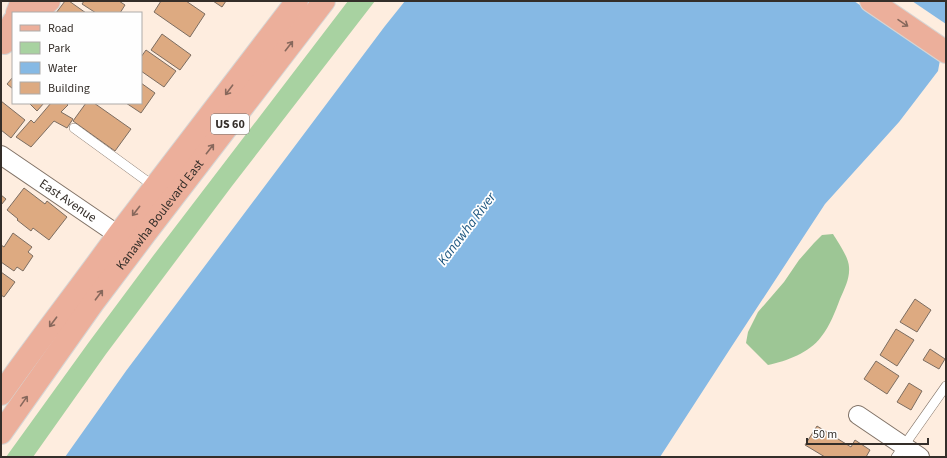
<svg xmlns="http://www.w3.org/2000/svg" width="947" height="458" viewBox="0 0 947 458" font-family="'Source Sans 3',sans-serif">
  <style>
    .green { fill: #a8d2a1 }
    .forest { fill: #9dc695 }
    .water { fill: #86b9e4 }
    .pier { fill: #feeddf }
    .building { fill: #ddaa81; stroke: #7c6d61 }
    .lines { fill: none; stroke-linecap: round; stroke-linejoin: round }
    .service-casing { stroke: #827367; stroke-width: 10 }
    .minor-casing { stroke: #827367; stroke-width: 20 }
    .primary-casing { stroke: #d6d5d4; stroke-width: 24 }
    .service { stroke: #fff; stroke-width: 9 }
    .minor { stroke: #fff; stroke-width: 18 }
    .primary { stroke: #ecaf9b; stroke-width: 22 }
    .oneway { stroke: #87685c }
    .labels { text-anchor: middle; dominant-baseline: central; stroke-width: 3.5; stroke-linejoin: round; paint-order: stroke }
    .shield { fill: #fefefe; stroke: #716c69; stroke-width: 1 }
    .shield-label { font-size: 12px; font-weight: bold; fill: #342e29 }
    .street-label { font-size: 13px; fill: #342e29; stroke: #fefefe }
    .water-label { font-size: 14px; font-style: italic; fill: #1e5780; stroke: #fefefe }
  </style>
  <rect width="100%" height="100%" fill="#feeddf"/>
  <path class="green" d="M348,1H375L232,186L106,354L33,457H6L89,342L153,256Z"/>
  <path class="forest" d="M833,234C838,242 849,258 849,267C850,278 845,288 840,299C835,312 830,326 821,337C809,353 787,361 768,365L746,343L748,332L758,312L784,282L799,260L814,243L822,235Z"/>
  <path class="water" d="M405,1H946V51L940,60L938,71L899,122L825,204L730,349L660,457H65L126,371L385,26Z"/>
  <path class="pier" d="M854,1H912L946,24V51L940,60Z"/>
  <path class="building" d="M65,1H69L86,13H56Z
    M84,1H119L125,5L120,13H96L82,4Z
    M161,1H186L205,14L190,37L154,12Z
    M213,1H226L222,7Z
    M162,34L191,55L180,70L151,50Z
    M146,50L176,71L164,87L141,71V57Z
    M13,77V89L7,84Z
    M141,83L155,93L141,113L126,103H141Z
    M1,101L25,120L11,138L1,130Z
    M29,103H44L37,111Z
    M51,103H66L68,105L61,112L73,119L67,128L54,121L31,147L16,137L31,120L34,123Z
    M86,103H94L131,129L115,151L73,121Z
    M24,188L45,204L47,201L67,217L49,240L33,228L31,231L17,220L18,219L7,210Z
    M1,195L6,199L1,205Z
    M13,233L32,247L28,252L33,256L23,271L17,267L14,271L1,262V245L4,247Z
    M1,272L15,282L4,297L1,295Z
    M915,299L931,310L917,332L900,322Z
    M896,329L914,340L897,366L880,355Z
    M930,349L945,359L939,369L923,360Z
    M876,361L899,376L887,394L864,379Z
    M909,383L922,391L911,410L897,402Z
    M817,426L851,447L855,440L870,450L866,457H825L805,445Z"/>
  <g class="lines">
    <defs>
      <path id="service" d="M74,128L155,187
        M896,457L946,386"/>
      <g id="minor">
        <path id="s1" d="M1,155L130,243"/>
        <path d="M858,415L920,457"/>
      </g>
      <g id="primary">
        <path d="M871,1L946,52"/>
        <path d="M17,13L22,1"/>
        <path d="M36,13L49,1"/>
        <path d="M4,43L13,22"/>
        <path d="M1,394C39,340 80,288 118,235L297,1"/>
        <path id="s2" d="M1,433L93,303L145,234L324,1"/>
      </g>
    </defs>
    <use href="#service" class="service-casing"/>
    <use href="#minor" class="minor-casing"/>
    <use href="#primary" class="primary-casing"/>
    <use href="#service" class="service"/>
    <use href="#minor" class="minor"/>
    <use href="#primary" class="primary"/>
  </g>
  <defs><path id="oneway-shaft" d="M-6 0H5M1.5-3L5.5 0L1.5 3" fill="none" stroke-width="1.6" stroke-linecap="round" stroke-linejoin="round"/></defs>
  <g class="oneway">
    <use href="#oneway-shaft" transform="translate(903 23) rotate(34)"/>
    <use href="#oneway-shaft" transform="translate(289 46) rotate(-52)"/>
    <use href="#oneway-shaft" transform="translate(229 90) rotate(127)"/>
    <use href="#oneway-shaft" transform="translate(210 149) rotate(-52)"/>
    <use href="#oneway-shaft" transform="translate(136 211) rotate(128)"/>
    <use href="#oneway-shaft" transform="translate(99 295) rotate(-53)"/>
    <use href="#oneway-shaft" transform="translate(53 322) rotate(127)"/>
    <use href="#oneway-shaft" transform="translate(24 401) rotate(-55)"/>
  </g>
  <g class="labels">
    <rect class="shield" x="211" y="114" width="38" height="20" rx="3"/>
    <g class="shield-label">
      <text x="230" y="124">US 60</text>
    </g>
    <g class="street-label">
      <text stroke="none"><textPath href="#s1" startOffset="81">East Avenue</textPath></text>
      <text stroke="none"><textPath href="#s2" startOffset="270">Kanawha Boulevard East</textPath></text>
    </g>
    <g class="water-label">
      <text transform="translate(467 229) rotate(-53)">Kanawha River</text>
    </g>
  </g>
  <rect width="947" height="458" fill="none" stroke="#342e29" stroke-width="4"/>
  <rect x="12" y="12" width="130" height="92" fill="#fefefe" stroke="#adaba9"/>
  <rect x="20" y="25" width="20" height="6" fill="#ecaf9b" stroke="#adaba9"/>
  <text x="48" y="32" font-size="12" fill="#342e29">Road</text>
  <rect x="20" y="42" width="20" height="12" fill="#a8d2a1" stroke="#adaba9"/>
  <text x="48" y="52" font-size="12" fill="#342e29">Park</text>
  <rect x="20" y="62" width="20" height="12" fill="#86b9e4" stroke="#adaba9"/>
  <text x="48" y="72" font-size="12" fill="#342e29">Water</text>
  <rect x="20" y="82" width="20" height="12" fill="#ddaa81" stroke="#adaba9"/>
  <text x="48" y="92" font-size="12" fill="#342e29">Building</text>
  <path d="M807 438v6h121v-6" fill="none" stroke="#342e29" stroke-width="2"/>
  <text x="813" y="438" font-size="12" fill="#342e29" stroke="#fefefe" stroke-width="3" paint-order="stroke">50 m</text>
</svg>
